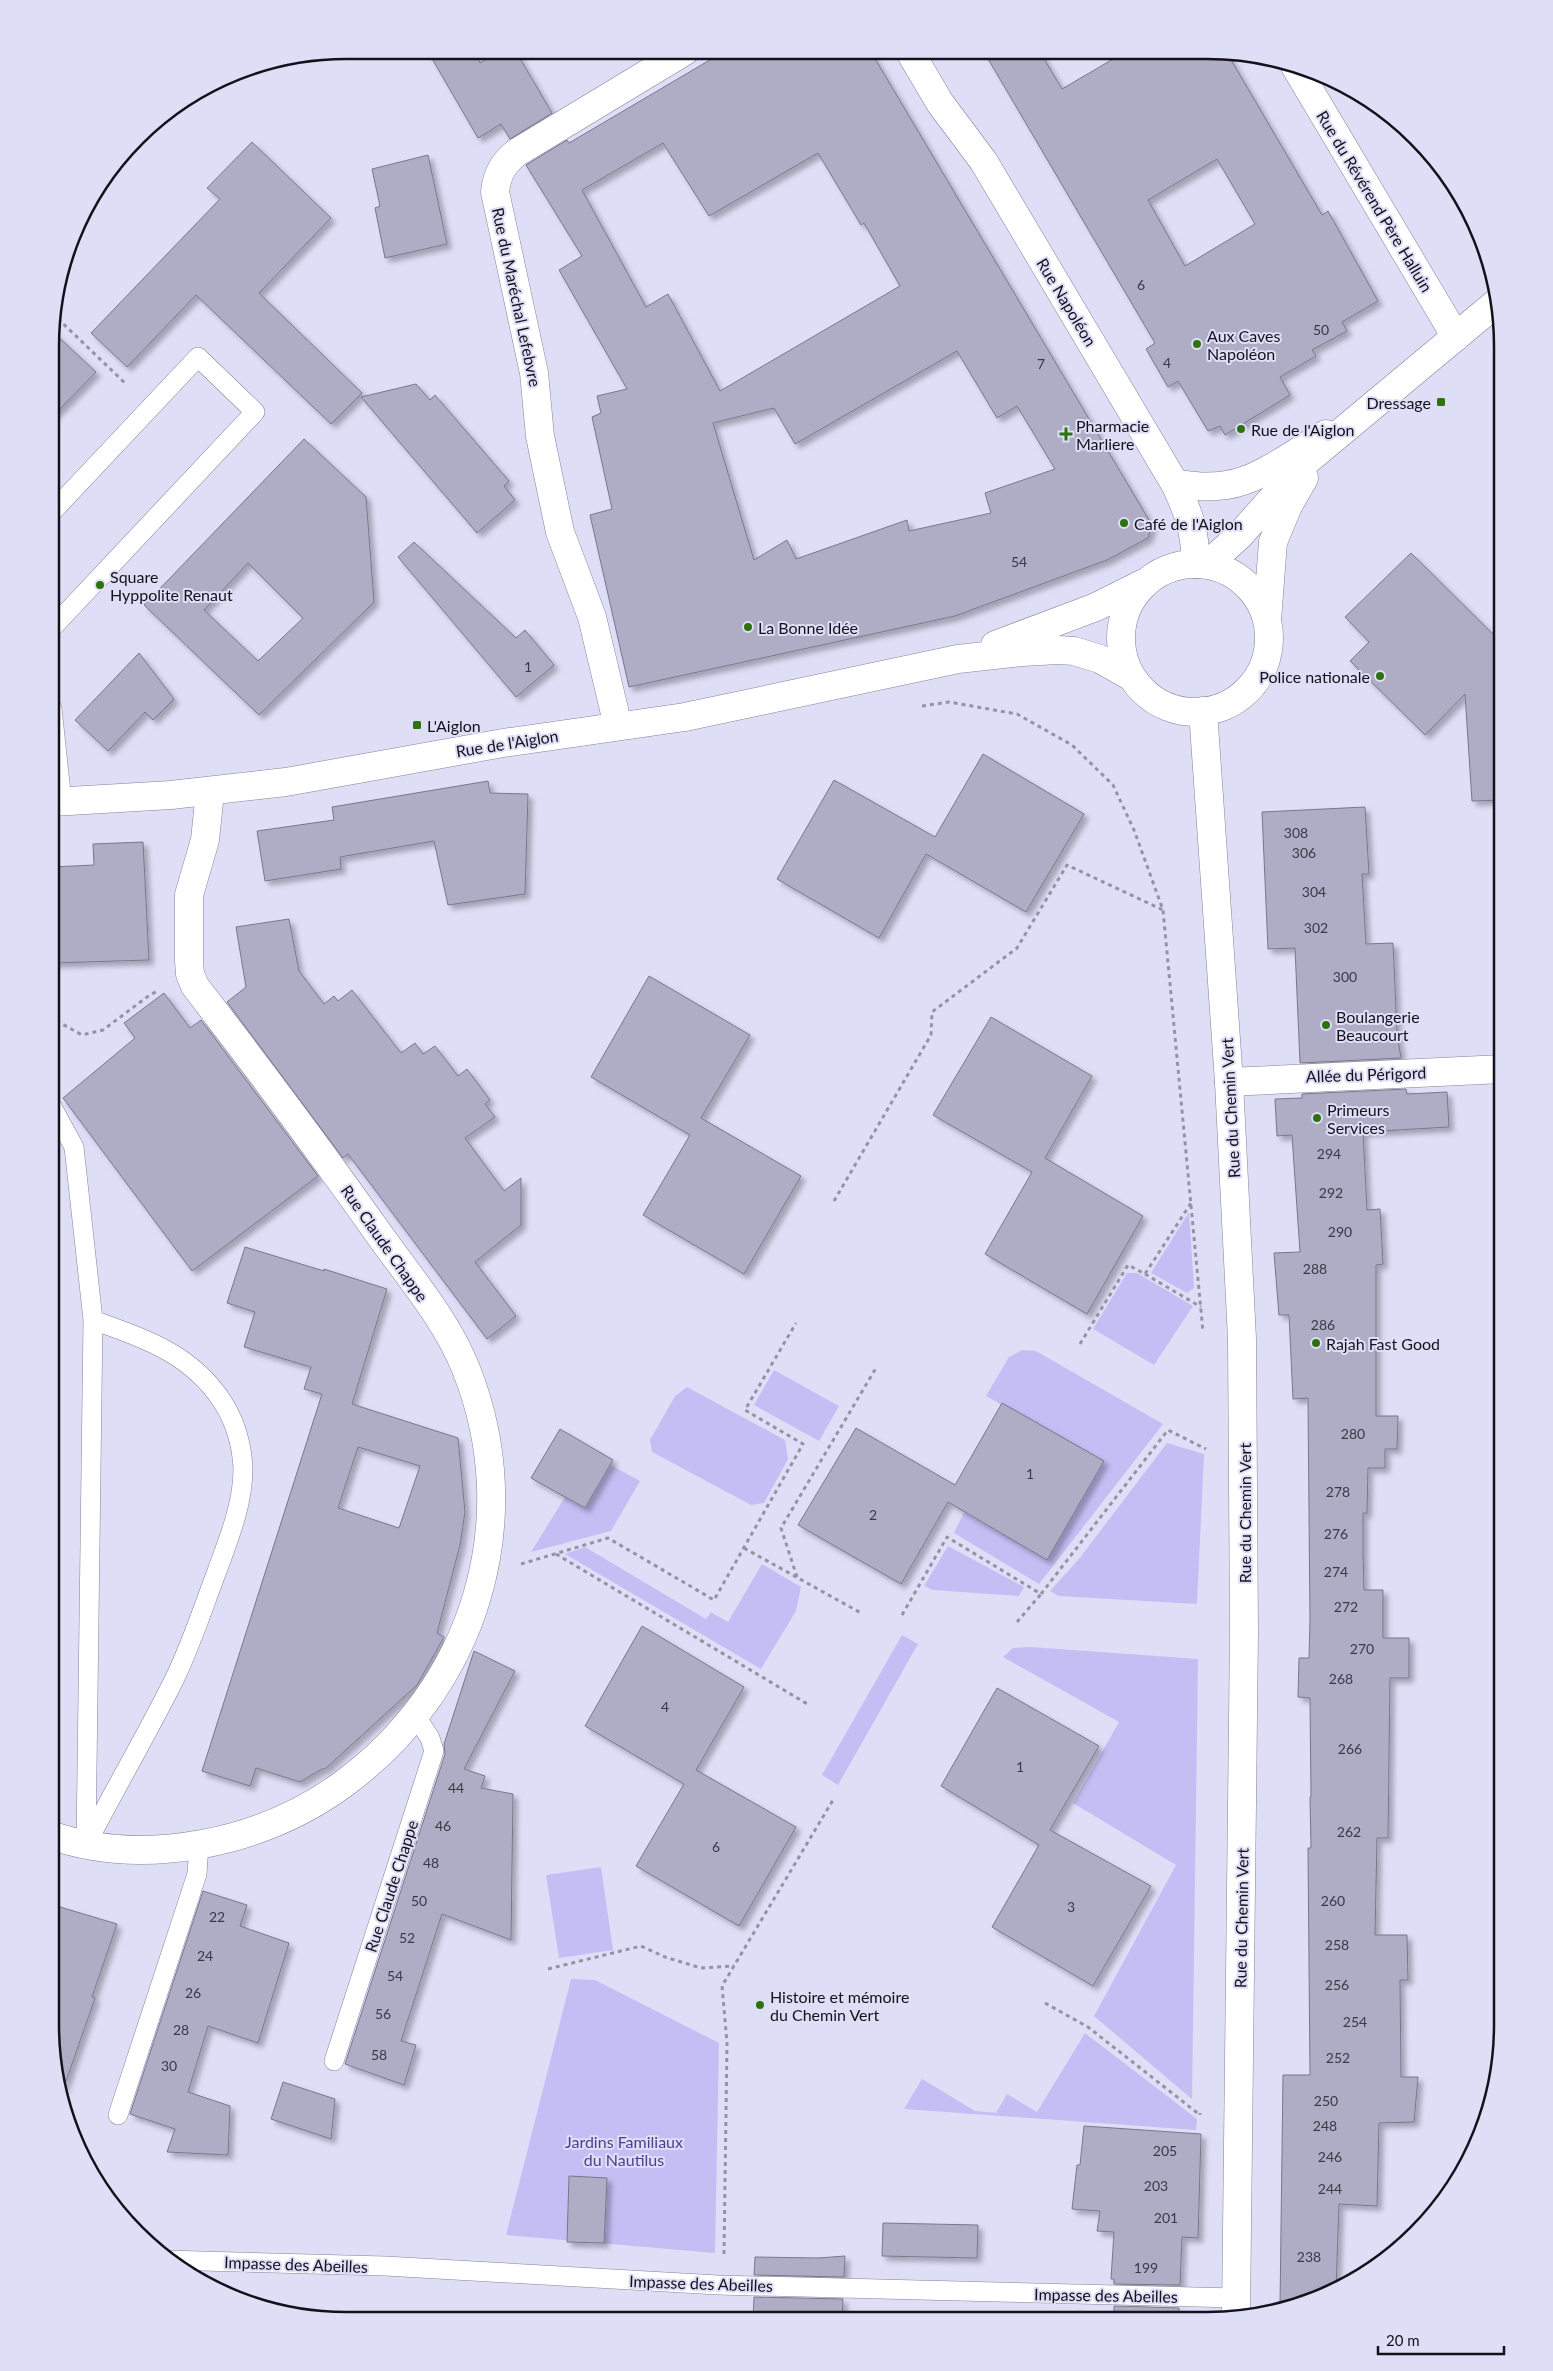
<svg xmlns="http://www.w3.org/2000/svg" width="1553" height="2371" viewBox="0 0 1553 2371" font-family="Lato,sans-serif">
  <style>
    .green { fill: #c3bff4 }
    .building { fill: #afadc5; stroke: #78778d; fill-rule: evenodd; filter: url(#shadow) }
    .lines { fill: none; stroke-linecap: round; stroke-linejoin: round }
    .lane-casing { stroke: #848299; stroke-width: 20 }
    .street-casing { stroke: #848299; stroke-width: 29 }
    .secondary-casing { stroke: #848299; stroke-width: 29 }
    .path { stroke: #9493a6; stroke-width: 3; stroke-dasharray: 4 4; stroke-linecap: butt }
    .lane { stroke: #fff; stroke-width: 19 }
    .street { stroke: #fff; stroke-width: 28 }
    .secondary { stroke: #fff; stroke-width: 28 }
    .poi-dot { fill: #2e720f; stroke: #dfdef7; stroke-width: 2 }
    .labels { text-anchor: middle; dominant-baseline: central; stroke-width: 4; stroke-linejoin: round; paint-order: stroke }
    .number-label { font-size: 14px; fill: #3a3946 }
    .street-label { font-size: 16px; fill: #13121b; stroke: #dfdef7 }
    .poi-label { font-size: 16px; fill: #13121b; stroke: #dfdef7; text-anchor: start }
    .park-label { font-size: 16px; fill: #4d3e8e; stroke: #dfdef7 }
    .rim { fill: none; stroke: #13121b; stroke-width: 2.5 }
  </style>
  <defs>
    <filter id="shadow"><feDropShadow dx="4.5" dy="4.5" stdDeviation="2.5" flood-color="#0004"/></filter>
  </defs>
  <rect width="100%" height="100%" fill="#dfdef7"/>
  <path class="green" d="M1189,1212L1194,1288L1187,1293L1151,1273Z
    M1127,1273H1137L1193,1306L1154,1365L1093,1329Z
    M1022,1350L1036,1351L1163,1424L1039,1584L954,1533L964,1512L1047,1560L1104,1462L986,1396L1009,1357Z
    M774,1370L839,1406L819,1441L754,1405Z
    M687,1387L785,1440L788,1459L764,1503L751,1505L652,1452L650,1440L675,1396Z
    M1167,1443L1204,1454L1197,1604L1059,1596L1050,1591L1079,1559Z
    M611,1465L640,1481L611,1531L531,1552L565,1497L585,1508Z
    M948,1546L1024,1587L1019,1596L933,1590L924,1586Z
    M585,1547L706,1619L711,1612L728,1622L762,1564L801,1587L796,1611L761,1669L565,1554Z
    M902,1635L918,1644L838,1785L822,1775Z
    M1030,1647L1198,1659L1192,2099L1094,2016L1176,1865L1073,1803L1119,1722L1003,1657L1013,1648Z
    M601,1867L613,1950L559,1958L546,1875Z
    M571,1979L595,1980L719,2043L715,2253L506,2235Z
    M1085,2033L1197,2119L1196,2130L904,2109L922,2079L975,2111L996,2113L1007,2094L1037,2112Z"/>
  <path class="building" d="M427,50H473L480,63L502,50H515L552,113L510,139L501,124L478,138Z
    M725,51L871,52L1152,525L1148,538L1107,560L955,616L629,687L590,515L612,509L592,417L601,413L597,396L627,389L559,270L582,256L526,165L567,140L569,143ZM663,143L709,216L818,153L861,225L864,223L900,286L720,391L668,294L646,307L582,190ZM957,351L997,418L1017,406L1055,469L985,493L991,513L909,531L907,520L796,559L787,540L754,560L713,423L774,408L795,444Z
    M984,52H1040L1062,89L1125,52L1227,53L1322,215L1328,211L1378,301L1342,322L1347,331L1312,350L1316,356L1280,377L1290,395L1225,435L1220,426L1208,431L1178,381L1168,387L1146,349L1155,343ZM1217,159L1255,224L1185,266L1148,200Z
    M252,142L331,218L259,293L362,393L331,424L196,295L127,367L91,333L220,199L207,188Z
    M428,155L447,244L385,258L375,208L380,206L372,169Z
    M52,331L96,372L52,417Z
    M416,384L430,400L435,395L509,481L504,486L515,500L477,533L361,397Z
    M304,439L366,497L374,602L259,715L144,605ZM248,563L303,618L258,661L204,610Z
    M414,542L516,638L525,630L554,665L516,697L398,557Z
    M1411,553L1503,644V800L1472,801L1465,694L1425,735L1350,661L1369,642L1345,617Z
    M139,653L174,699L153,720L145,712L108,751L75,720Z
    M983,754L1084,814L1026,912L926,854L879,938L777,879L834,780L935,837Z
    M488,781L490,793L528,794L525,894L448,905L434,841L340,857L341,869L265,881L257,831L334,820L332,807Z
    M1365,807L1369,874H1362L1366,944L1393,943L1397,1033L1401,1058L1300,1063L1295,948L1268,949L1262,812Z
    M143,842L149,960L52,963V867L94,865L93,844Z
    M289,919L299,971L324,1004L334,996L338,1001L352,990L401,1053L415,1043L423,1054L435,1046L458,1076L467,1069L490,1100L485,1104L495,1117L465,1138L504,1191L521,1178V1225L475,1262L516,1316L487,1339L348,1154L343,1158L227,1002L246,987L236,927Z
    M649,976L750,1035L701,1118L801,1176L744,1274L643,1215L690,1135L591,1077Z
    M164,993L190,1028L201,1020L318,1176L192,1271L63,1098L135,1038L124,1023Z
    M991,1017L1092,1076L1045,1158L1143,1216L1087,1314L985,1254L1032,1172L933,1115Z
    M1406,1089L1407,1094L1447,1092L1449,1127L1363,1132L1367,1210L1380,1209L1383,1264L1376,1265V1416H1398L1397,1449H1385V1468H1368L1367,1513H1363V1552L1364,1590H1383V1638H1409V1678H1390L1388,1838H1377L1375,1935H1407L1408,1980H1400L1401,2077H1418L1414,2122L1379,2123L1377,2206L1339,2204L1336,2289L1321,2298L1280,2307L1283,2075H1310L1308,1848H1311L1310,1797H1311L1310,1698L1298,1697L1299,1658H1309L1310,1621L1308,1398L1293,1399L1289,1315H1279L1274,1253L1300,1252L1292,1135L1277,1136L1275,1099L1302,1098V1094Z
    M245,1247L324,1271V1269L387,1289L352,1404L458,1438L465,1512L460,1545L437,1633L444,1637L417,1685L325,1769H322L300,1782L256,1768L250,1786L202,1771L322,1394L304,1389L311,1367L244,1347L255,1312L227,1303ZM358,1447L420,1466L399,1528L338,1508Z
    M1002,1403L1104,1461L1047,1560L948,1502L901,1584L798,1525L856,1428L955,1485Z
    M560,1429L613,1460L585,1508L531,1478Z
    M642,1626L744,1687L696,1770L796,1827L739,1926L636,1866L684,1784L585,1726Z
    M474,1651L515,1671L464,1769L485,1776L481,1788L513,1794L511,1940L442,1914L401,2041L416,2045L404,2085L345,2064L445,1754L444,1744Z
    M997,1688L1099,1746L1050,1830L1151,1886L1093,1986L992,1927L1039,1845L941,1786Z
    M203,1891L247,1905L240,1926L289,1943L258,2043L208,2026L188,2092L230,2106L228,2155L167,2152L175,2129L130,2114Z
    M50,1904L117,1924L92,1997L95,1998L63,2090L50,2025Z
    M283,2082L335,2099L331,2139L271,2119Z
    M1084,2126L1201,2134L1198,2238L1182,2237L1180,2285L1114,2284V2279H1111L1114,2232L1097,2231L1100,2211L1072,2209L1077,2165H1080Z
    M569,2176L607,2178L604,2243L567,2242Z
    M883,2223L978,2225L977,2258L882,2256Z
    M845,2256L844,2277L754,2275L755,2257L818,2258Z
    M754,2297L843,2299L842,2320H753Z
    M1114,2306L1179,2308V2321H1114Z"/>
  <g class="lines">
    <defs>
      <path id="lane" d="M52,628L255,412L198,357L52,512
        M52,708L62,802
        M51,1105L74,1147L93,1320L86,1844
        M88,1841C116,1787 147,1734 174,1680C191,1645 203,1608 217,1571C229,1538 243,1504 243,1469C242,1445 235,1421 222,1401C190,1353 145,1339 93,1320
        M334,2061L434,1751L430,1738L415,1715
        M118,2115L197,1874L199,1844
        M166,2260L385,2266L718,2285L1236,2298"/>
      <path id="street" d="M910,52L940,103L984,162L1175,484C1189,513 1195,532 1196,564
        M1295,66L1456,337
        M1175,484C1192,486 1209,488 1226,485C1259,481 1297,451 1326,434
        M618,726L592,617L560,532L540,436L534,373L495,192C497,174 503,164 516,153L685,51
        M1229,1082L1503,1069
        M50,1835C145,1868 262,1843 342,1785C474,1689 527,1522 466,1369C447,1321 411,1279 381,1237C321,1152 259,1069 195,986L190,974L189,961V895L205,840L210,792"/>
      <path id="secondary" d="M1121 638a74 74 0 1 1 148 0a74 74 0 1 1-148 0Z
        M1207,565L1239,536L1303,464L1495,304
        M1267,620L1273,542L1288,506L1304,478
        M995,645L1096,607L1144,583
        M1203,711L1229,1082L1242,1339L1244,1632L1236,2315
        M52,802L171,795L286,782L503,743L685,717L958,659L1022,652L1058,650L1074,651L1100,659L1132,677"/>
    </defs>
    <use href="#lane" class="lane-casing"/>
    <use href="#street" class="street-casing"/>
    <use href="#secondary" class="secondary-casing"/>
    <path class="path" d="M52,313L127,385
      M922,706L949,702L1017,714L1072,745L1113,785L1134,830L1163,910L1203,1332
      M51,1015L55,1020L82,1035L103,1030L147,997L159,990
      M834,1201L931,1035L932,1012L1017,948L1067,865L1163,910
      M1145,1274L1201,1307
      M1080,1344L1128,1265L1145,1274L1191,1203
      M744,1548L861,1613
      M556,1554L809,1705
      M521,1564L608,1538L714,1600L803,1444L745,1410L796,1323
      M797,1577L781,1528L876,1368
      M902,1615L947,1537L1041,1594L1168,1430L1206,1449
      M1017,1622L1041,1594
      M548,1969L641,1946L665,1957L701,1968L734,1966
      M1045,2003L1088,2027L1200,2115V2113
      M724,2254L727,2043L722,1986L833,1800"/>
    <use href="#lane" class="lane"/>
    <use href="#street" class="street"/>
    <use href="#secondary" class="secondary"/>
  </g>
  <g class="poi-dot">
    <circle cx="1197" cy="344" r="5"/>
    <rect x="1436" y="397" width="10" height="10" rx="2.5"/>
    <circle cx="1241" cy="429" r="5"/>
    <path d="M1063.5 426.5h5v5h5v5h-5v5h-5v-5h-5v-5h5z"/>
    <circle cx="1124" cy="523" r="5"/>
    <circle cx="100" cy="585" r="5"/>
    <circle cx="748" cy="627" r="5"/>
    <circle cx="1380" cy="676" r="5"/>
    <rect x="412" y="720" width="10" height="10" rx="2.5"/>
    <circle cx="1326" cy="1025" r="5"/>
    <circle cx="1317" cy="1118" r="5"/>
    <circle cx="1316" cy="1343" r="5"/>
    <circle cx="760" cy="2005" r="5"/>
  </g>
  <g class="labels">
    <g class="number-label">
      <text x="1141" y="284">6</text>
      <text x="1321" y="329">50</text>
      <text x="1167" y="362">4</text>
      <text x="1041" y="363">7</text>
      <text x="1019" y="561">54</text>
      <text x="528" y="666">1</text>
      <text x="1296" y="832">308</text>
      <text x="1304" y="852">306</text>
      <text x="1314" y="891">304</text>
      <text x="1316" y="927">302</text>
      <text x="1345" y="976">300</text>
      <text x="1329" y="1153">294</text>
      <text x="1331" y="1192">292</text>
      <text x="1340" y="1231">290</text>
      <text x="1315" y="1268">288</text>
      <text x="1323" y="1324">286</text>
      <text x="1353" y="1433">280</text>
      <text x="1030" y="1473">1</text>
      <text x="1338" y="1491">278</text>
      <text x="873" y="1514">2</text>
      <text x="1336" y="1533">276</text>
      <text x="1336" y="1571">274</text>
      <text x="1346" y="1606">272</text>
      <text x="1362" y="1648">270</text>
      <text x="1341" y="1678">268</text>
      <text x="665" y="1706">4</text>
      <text x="1350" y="1748">266</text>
      <text x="1020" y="1766">1</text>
      <text x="456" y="1787">44</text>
      <text x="443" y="1825">46</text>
      <text x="1349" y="1831">262</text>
      <text x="716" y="1846">6</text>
      <text x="431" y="1862">48</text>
      <text x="419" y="1900">50</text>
      <text x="1333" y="1900">260</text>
      <text x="1071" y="1906">3</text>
      <text x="217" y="1916">22</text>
      <text x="407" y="1937">52</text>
      <text x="1337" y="1944">258</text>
      <text x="205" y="1955">24</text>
      <text x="395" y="1975">54</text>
      <text x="1337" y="1984">256</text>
      <text x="193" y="1992">26</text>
      <text x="383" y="2013">56</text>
      <text x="1355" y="2021">254</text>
      <text x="181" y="2029">28</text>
      <text x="379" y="2054">58</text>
      <text x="1338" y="2057">252</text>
      <text x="169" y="2065">30</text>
      <text x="1326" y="2100">250</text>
      <text x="1325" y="2125">248</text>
      <text x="1165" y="2150">205</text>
      <text x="1330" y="2156">246</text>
      <text x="1156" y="2185">203</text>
      <text x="1330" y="2188">244</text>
      <text x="1166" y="2217">201</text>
      <text x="1309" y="2256">238</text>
      <text x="1146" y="2267">199</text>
    </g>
    <g class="street-label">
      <text transform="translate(1375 201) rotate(59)">Rue du Révérend Père Halluin</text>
      <text transform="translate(517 297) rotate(78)">Rue du Maréchal Lefebvre</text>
      <text transform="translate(1067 302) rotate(59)">Rue Napoléon</text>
      <text transform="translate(507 743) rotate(-9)">Rue de l'Aiglon</text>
      <text transform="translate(1366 1074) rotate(-2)">Allée du Périgord</text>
      <text transform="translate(1230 1108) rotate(-93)">Rue du Chemin Vert</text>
      <text transform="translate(385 1243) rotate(55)">Rue Claude Chappe</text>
      <text transform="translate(1244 1513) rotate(-90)">Rue du Chemin Vert</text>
      <text transform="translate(391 1886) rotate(-72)">Rue Claude Chappe</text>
      <text transform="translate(1241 1918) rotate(-89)">Rue du Chemin Vert</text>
      <text transform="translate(296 2264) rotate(2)">Impasse des Abeilles</text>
      <text transform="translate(701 2283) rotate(2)">Impasse des Abeilles</text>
      <text transform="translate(1106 2295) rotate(1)">Impasse des Abeilles</text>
    </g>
    <g class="poi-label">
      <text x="1207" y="335">Aux Caves<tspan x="1207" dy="18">Napoléon</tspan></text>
      <text x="1431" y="402" text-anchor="end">Dressage</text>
      <text x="1076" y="425">Pharmacie<tspan x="1076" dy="18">Marliere</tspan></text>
      <text x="1251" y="429">Rue de l'Aiglon</text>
      <text x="1134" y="523">Café de l'Aiglon</text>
      <text x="110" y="576">Square<tspan x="110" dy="18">Hyppolite Renaut</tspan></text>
      <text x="758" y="627">La Bonne Idée</text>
      <text x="1370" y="676" text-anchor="end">Police nationale</text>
      <text x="427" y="725">L'Aiglon</text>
      <text x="1336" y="1016">Boulangerie<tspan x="1336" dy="18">Beaucourt</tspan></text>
      <text x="1327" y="1109">Primeurs<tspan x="1327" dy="18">Services</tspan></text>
      <text x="1326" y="1343">Rajah Fast Good</text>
      <text x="770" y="1996">Histoire et mémoire<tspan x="770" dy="18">du Chemin Vert</tspan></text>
    </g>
    <g class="park-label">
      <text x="624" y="2141">Jardins Familiaux<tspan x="624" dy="18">du Nautilus</tspan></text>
    </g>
  </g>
  <path d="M0 0H1553V2371H0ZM346 59H1207A287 287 0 0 1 1494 346V2025A287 287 0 0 1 1207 2312H346A287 287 0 0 1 59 2025V346A287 287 0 0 1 346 59Z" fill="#dfdef7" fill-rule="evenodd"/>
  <path class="rim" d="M346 59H1207A287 287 0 0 1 1494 346V2025A287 287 0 0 1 1207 2312H346A287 287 0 0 1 59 2025V346A287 287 0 0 1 346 59Z"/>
  <path d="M1378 2346v8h126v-8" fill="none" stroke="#13121b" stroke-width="2.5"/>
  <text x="1386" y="2346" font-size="15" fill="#13121b" stroke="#dfdef7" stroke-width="4" paint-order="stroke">20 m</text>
</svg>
